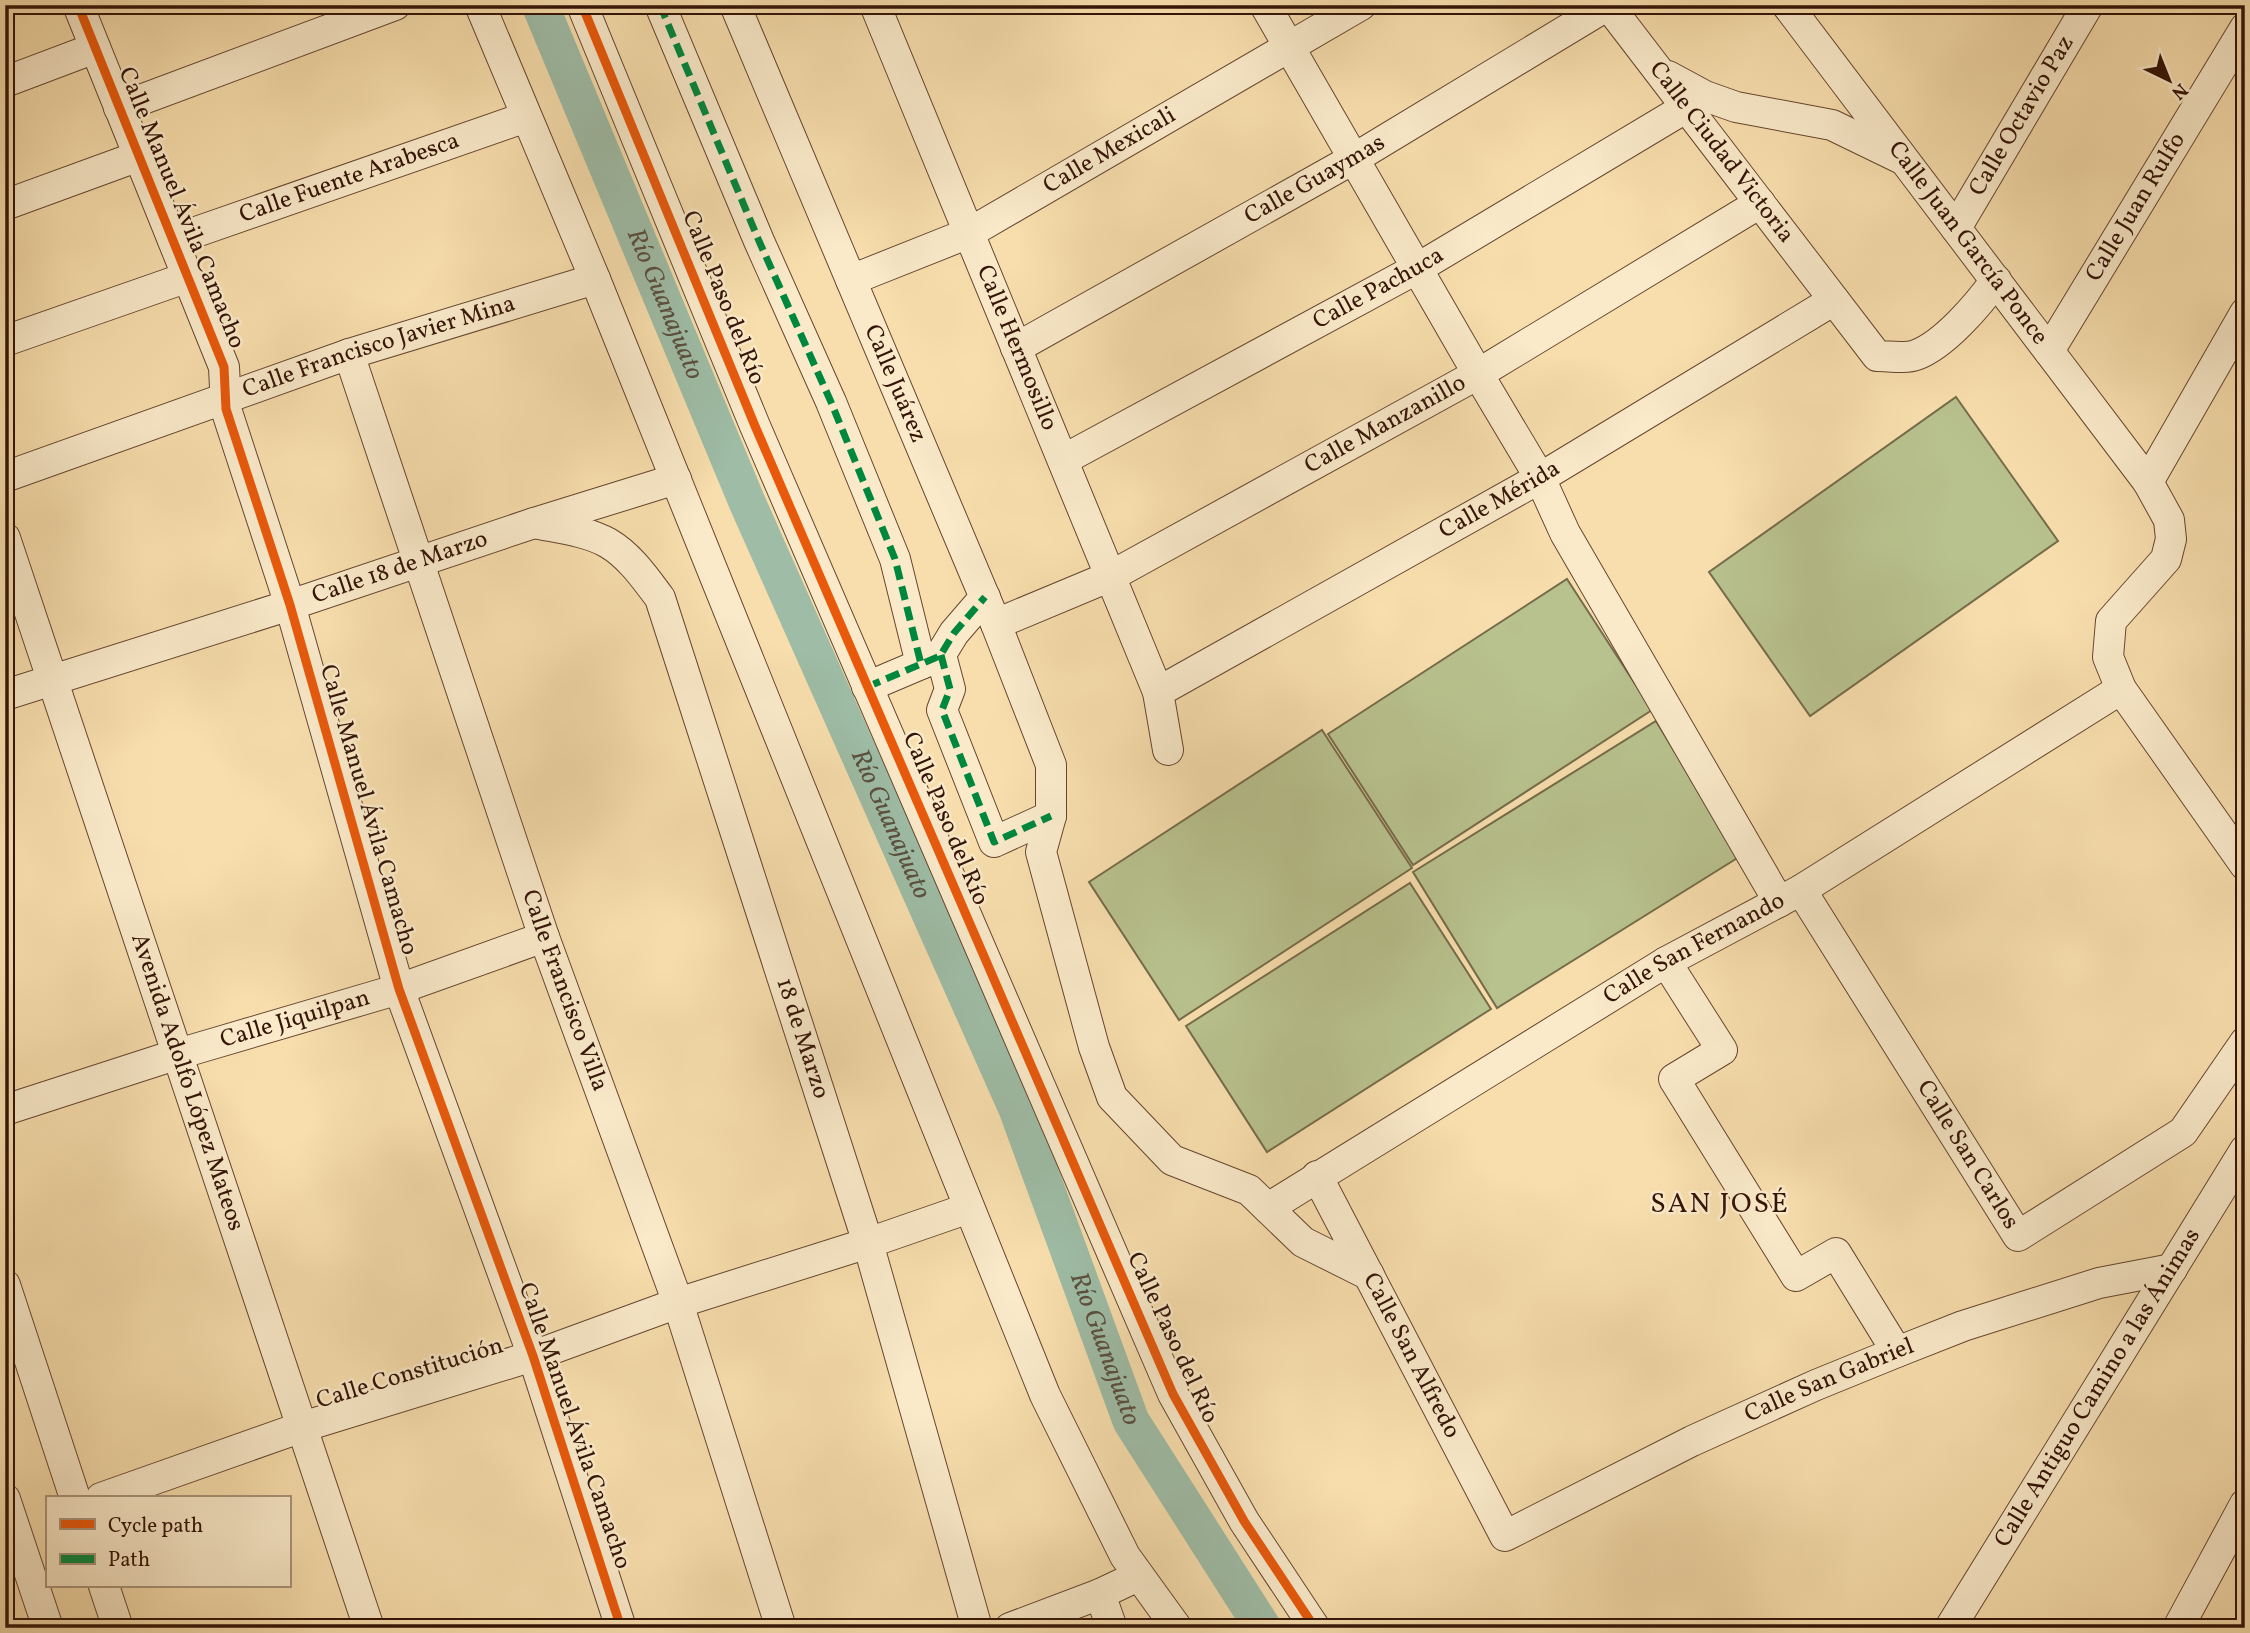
<svg xmlns="http://www.w3.org/2000/svg" width="2250" height="1633" viewBox="0 0 2250 1633" font-family="Vollkorn,serif">
  <style>
    .green { fill: #b8c28e; stroke: #766b4a; stroke-width: 2 }
    .lines { fill: none; stroke-linecap: round; stroke-linejoin: round }
    .river { stroke: #9ebca6; stroke-width: 37 }
    .minor-casing { stroke: #654630; stroke-width: 32 }
    .minor { stroke: #faeaca; stroke-width: 30 }
    .quiet { stroke: #00873e; stroke-width: 7; stroke-dasharray: 14 7; stroke-linecap: butt }
    .cycleway-casing { stroke: #faeaca; stroke-width: 13 }
    .cycleway { stroke: #e8590c; stroke-width: 9 }
    .labels { text-anchor: middle; dominant-baseline: central; stroke-width: 5; stroke-linejoin: round; paint-order: stroke }
    .street-label { font-size: 24px; fill: #341407; stroke: #faeaca }
    .water-label { font-size: 26px; font-style: italic; fill: #594f3f; stroke: #faeaca }
    .quarter-label { font-size: 28px; letter-spacing: 2px; fill: #341407; stroke: #faeaca }
  </style>
  <rect width="100%" height="100%" fill="#f8dead"/>
  <filter id="stains"><feTurbulence type="fractalNoise" baseFrequency=".00286" numOctaves="4"/><feColorMatrix values="0 0 0 0 .2 0 0 0 0 .09 0 0 0 0 .02 0 0 0 .5 -.17"/></filter>
  <radialGradient id="worn" r=".72"><stop offset=".6" stop-color="#630" stop-opacity="0"/><stop offset="1" stop-color="#630" stop-opacity=".3"/></radialGradient>
  <path class="green" d="M1956,397L2058,541L1810,716L1709,572Z
    M1567,579L1652,710L1413,865L1328,734Z
    M1656,721L1739,857L1497,1008L1413,872Z
    M1322,730L1412,868L1179,1020L1089,882Z
    M1410,883L1491,1009L1267,1152L1186,1026Z"/>
  <g class="lines">
    <path class="river" id="s1" d="M540,5L747,502L1017,1109L1131,1421L1263,1628"/>
    <defs>
      <g id="minor">
        <path d="M78,5L224,367L226,409L290,605L399,989L533,1356L621,1628"/>
        <path d="M480,5L595,279L1045,1395L1125,1556L1177,1628"/>
        <path d="M582,5L755,426L1173,1394L1244,1521L1315,1628"/>
        <path d="M660,5L759,241L831,402L895,559L921,664"/>
        <path id="s2" d="M735,5L996,624L1051,765V816L1041,852L1094,1047L1112,1097L1172,1160L1249,1190L1303,1242L1369,1275"/>
        <path id="s3" d="M875,5L1158,692L1168,750"/>
        <path d="M1265,5L1478,374L1540,478L1565,533L1779,902"/>
        <path id="s4" d="M1608,5L1877,356C1889,356 1905,359 1916,355C1944,345 1979,304 1996,280"/>
        <path id="s5" d="M1787,5L2148,482L2169,520L2171,539L2166,559L2111,621L2108,657L2121,689L2245,865"/>
        <path d="M1668,76L1705,96L1736,107L1832,125L1900,158"/>
        <path d="M5,82L95,48"/>
        <path d="M119,108L395,5"/>
        <path d="M5,205L139,156"/>
        <path id="s6" d="M1956,228L2088,5"/>
        <path id="s7" d="M173,240L526,117"/>
        <path id="s8" d="M851,280L969,233L1361,5"/>
        <path d="M5,341L188,277"/>
        <path id="s9" d="M1016,348L1355,158L1608,5"/>
        <path id="s10" d="M2049,351L2245,28"/>
        <path id="s11" d="M349,354L544,937L678,1303L781,1628"/>
        <path id="s12" d="M1063,460L1418,268L1687,107"/>
        <path id="s13" d="M5,477L349,354L595,279"/>
        <path d="M2148,482L2245,313"/>
        <path id="s14" d="M534,523C558,528 587,531 608,543C630,556 645,578 660,598L868,1243L977,1628"/>
        <path id="s15" d="M5,538L369,1628"/>
        <path id="s16" d="M996,624L1111,576L1478,374L1760,203"/>
        <path d="M941,655L950,689L942,710L994,842L1051,816"/>
        <path d="M867,687L940,656L954,633L985,597"/>
        <path id="s17" d="M1158,692L1540,478L1834,300"/>
        <path id="s18" d="M5,695L290,605L534,523L676,479"/>
        <path id="s19" d="M1801,890L2018,1236L2183,1132L2245,1042"/>
        <path d="M1666,962L1722,1050L1674,1079L1796,1276L1836,1253L1897,1352"/>
        <path id="s20" d="M5,1110L178,1054L399,989L544,937"/>
        <path id="s21" d="M1317,1176L1505,1536L1692,1441L1816,1385L1897,1352L1963,1326L2099,1283L2172,1269"/>
        <path id="s22" d="M1268,1208L1666,962L1801,890L2121,689"/>
        <path d="M5,1285L75,1498"/>
        <path d="M101,1498L302,1427L533,1356L678,1303L868,1243L969,1208"/>
        <path d="M5,1499L48,1628"/>
        <path d="M104,1586L118,1628"/>
        <path d="M1100,1594L1112,1628"/>
        <path d="M1010,1628L1100,1594L1138,1576"/>
        <path id="s23" d="M1950,1628L2245,1150"/>
        <path d="M2178,1628L2245,1504"/>
      </g>
    </defs>
    <use href="#minor" class="minor-casing"/>
    <use href="#minor" class="minor"/>
    <path class="quiet" d="M660,5L759,241L831,402L895,559L921,664
      M941,655L950,689L942,710L994,842L1051,816
      M867,687L940,656L954,633L985,597"/>
    <defs>
      <path id="cycleway" d="M78,5L224,367L226,409L290,605L399,989L533,1356L621,1628
        M582,5L755,426L1173,1394L1244,1521L1315,1628"/>
    </defs>
    <use href="#cycleway" class="cycleway-casing"/>
    <use href="#cycleway" class="cycleway"/>
  </g>
  <g class="labels">
    <g class="street-label">
      <text stroke="none"><textPath href="#s6" startOffset="130">Calle Octavio Paz</textPath></text>
      <text stroke="none"><textPath href="#s8" startOffset="290">Calle Mexicali</textPath></text>
      <text stroke="none"><textPath href="#s4" startOffset="186">Calle Ciudad Victoria</textPath></text>
      <text stroke="none"><textPath href="#s7" startOffset="187">Calle Fuente Arabesca</textPath></text>
      <text stroke="none"><textPath href="#s9" startOffset="343">Calle Guaymas</textPath></text>
      <text stroke="none"><textPath href="#s10" startOffset="168">Calle Juan Rulfo</textPath></text>
      <text transform="translate(181 208) rotate(68)">Calle Manuel Ávila Camacho</text>
      <text stroke="none"><textPath href="#s5" startOffset="299">Calle Juan García Ponce</textPath></text>
      <text stroke="none"><textPath href="#s12" startOffset="359">Calle Pachuca</textPath></text>
      <text transform="translate(723 298) rotate(68)">Calle Paso del Río</text>
      <text stroke="none"><textPath href="#s3" startOffset="371">Calle Hermosillo</textPath></text>
      <text stroke="none"><textPath href="#s13" startOffset="396">Calle Francisco Javier Mina</textPath></text>
      <text stroke="none"><textPath href="#s2" startOffset="411">Calle Juárez</textPath></text>
      <text stroke="none"><textPath href="#s16" startOffset="438">Calle Manzanillo</textPath></text>
      <text stroke="none"><textPath href="#s17" startOffset="392">Calle Mérida</textPath></text>
      <text stroke="none"><textPath href="#s18" startOffset="415">Calle 18 de Marzo</textPath></text>
      <text transform="translate(368 810) rotate(74)">Calle Manuel Ávila Camacho</text>
      <text transform="translate(945 819) rotate(67)">Calle Paso del Río</text>
      <text stroke="none"><textPath href="#s22" startOffset="499">Calle San Fernando</textPath></text>
      <text stroke="none"><textPath href="#s11" startOffset="672">Calle Francisco Villa</textPath></text>
      <text stroke="none"><textPath href="#s20" startOffset="304">Calle Jiquilpan</textPath></text>
      <text stroke="none"><textPath href="#s14" startOffset="616">18 de Marzo</textPath></text>
      <text stroke="none"><textPath href="#s15" startOffset="574">Avenida Adolfo López Mateos</textPath></text>
      <text stroke="none"><textPath href="#s19" startOffset="313">Calle San Carlos</textPath></text>
      <text transform="translate(1172 1338) rotate(65)">Calle Paso del Río</text>
      <text stroke="none"><textPath href="#s21" startOffset="203">Calle San Alfredo</textPath></text>
      <text transform="translate(410 1374) rotate(-17)">Calle Constitución</text>
      <text stroke="none"><textPath href="#s21" startOffset="766">Calle San Gabriel</textPath></text>
      <text stroke="none"><textPath href="#s23" startOffset="282">Calle Antiguo Camino a las Ánimas</textPath></text>
      <text transform="translate(574 1426) rotate(71)">Calle Manuel Ávila Camacho</text>
    </g>
    <g class="water-label">
      <text stroke="none"><textPath href="#s1" startOffset="324">Río Guanajuato</textPath></text>
      <text stroke="none"><textPath href="#s1" startOffset="891">Río Guanajuato</textPath></text>
      <text stroke="none"><textPath href="#s1" startOffset="1458">Río Guanajuato</textPath></text>
    </g>
    <g class="quarter-label">
      <text x="1720" y="1204">SAN JOSÉ</text>
    </g>
  </g>
  <rect width="2250" height="1633" fill="none" stroke="#f8dead" stroke-width="28"/>
  <rect x="7" y="7" width="2236" height="1619" fill="none" stroke="#341407" stroke-width="3.5"/>
  <rect x="14" y="14" width="2222" height="1605" fill="none" stroke="#341407" stroke-width="2"/>
  <rect x="46" y="1496" width="245" height="91" fill="#faeaca" stroke="#ab947c" stroke-width="2"/>
  <rect x="60" y="1519" width="35" height="10" fill="#e8590c" stroke="#ab947c" stroke-width="2"/>
  <text x="108" y="1532" font-size="21" fill="#341407">Cycle path</text>
  <rect x="60" y="1554" width="35" height="10" fill="#00873e" stroke="#ab947c" stroke-width="2"/>
  <text x="108" y="1566" font-size="21" fill="#341407">Path</text>
  <g transform="translate(2169 80) rotate(137)" stroke="#faeaca" stroke-width="5" paint-order="stroke">
  <path d="M0-5L12 26L0 18L-12 26Z" fill="#341407"/>
  <text y="-10" font-size="19" font-weight="bold" text-anchor="middle" fill="#341407">N</text>
  </g>
  <rect width="100%" height="100%" filter="url(#stains)"/>
  <rect width="100%" height="100%" fill="url(#worn)"/>
</svg>
